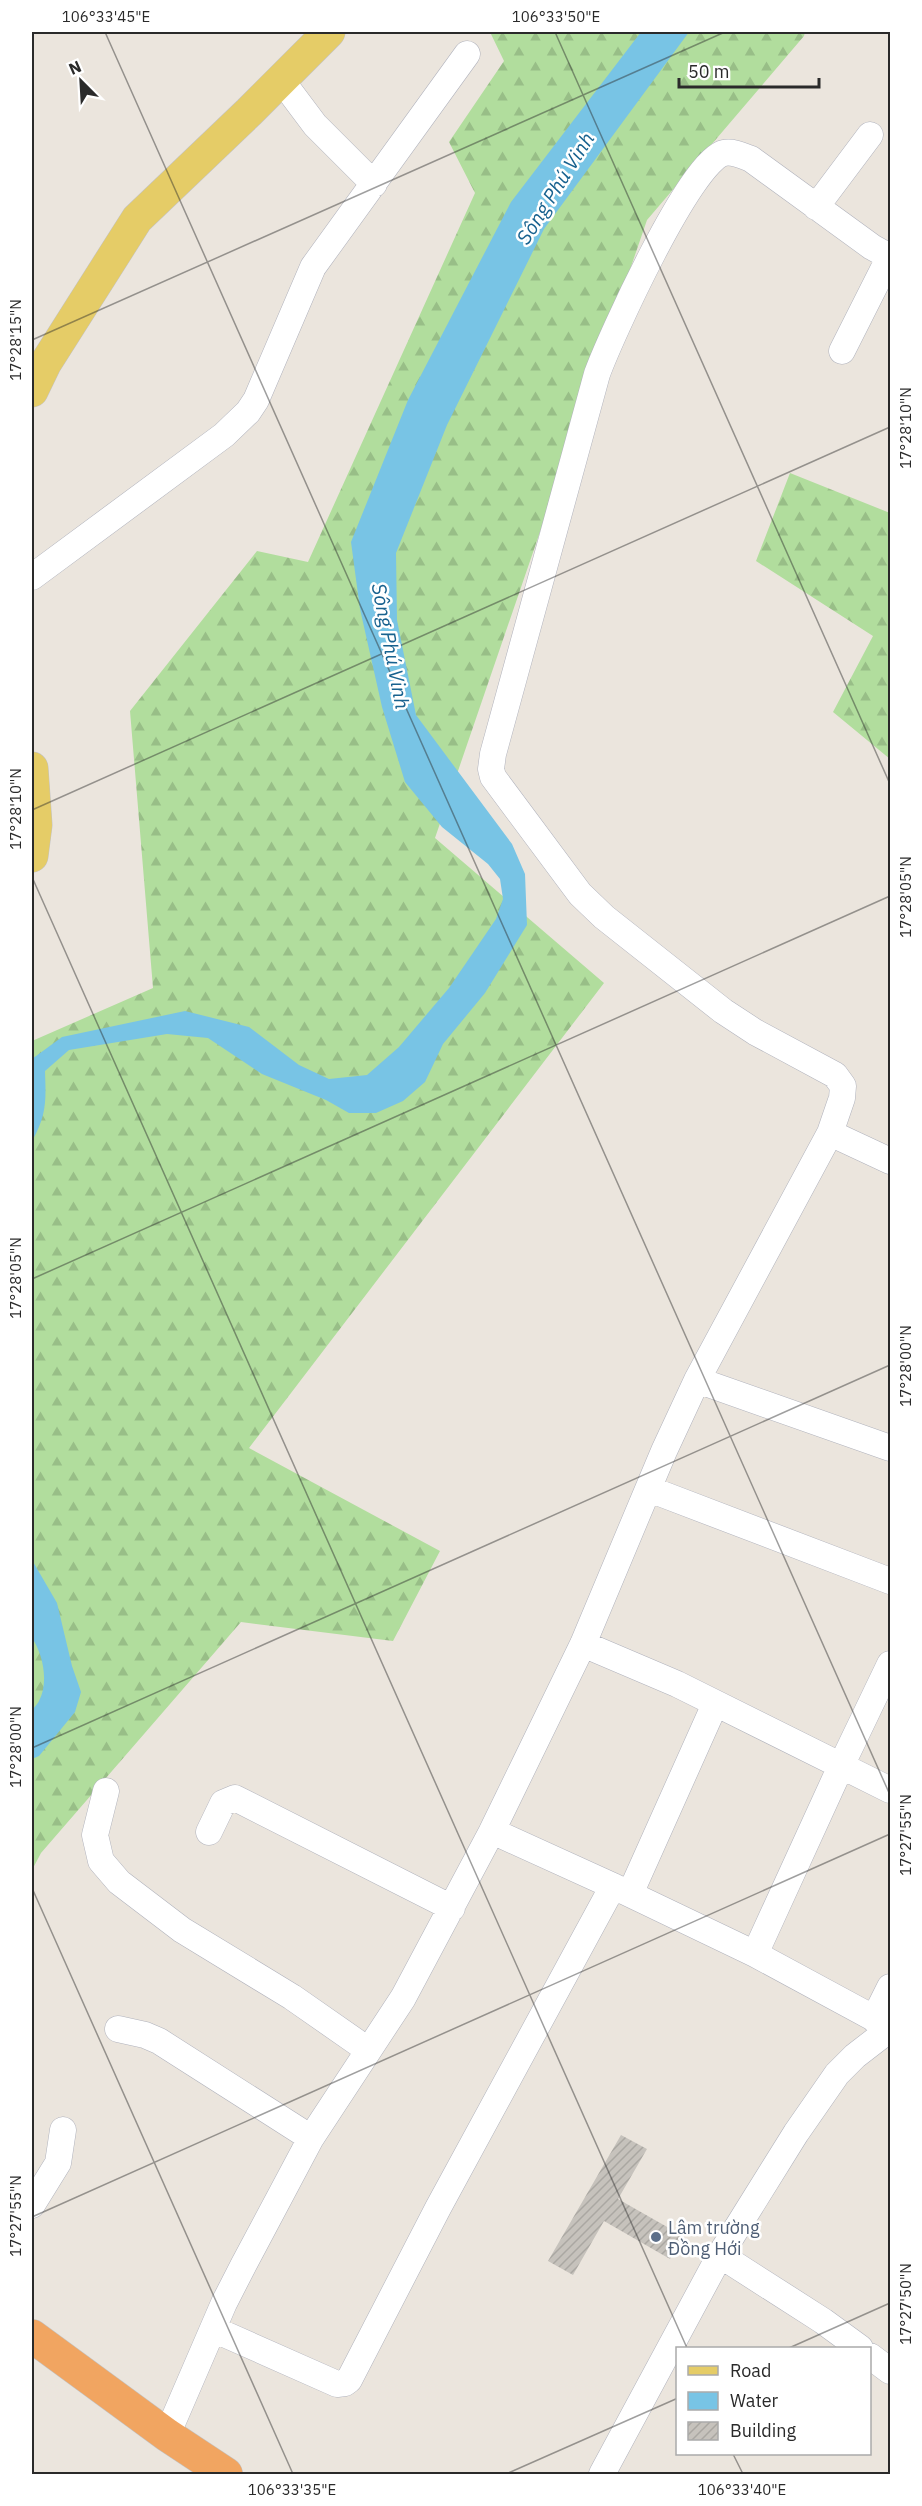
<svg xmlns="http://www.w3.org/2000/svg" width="922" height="2506" viewBox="0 0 922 2506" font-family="'IBM Plex Sans',sans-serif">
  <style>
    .forest { fill: url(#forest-firs) }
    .water { fill: #78c4e5 }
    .building { fill: url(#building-hatch) }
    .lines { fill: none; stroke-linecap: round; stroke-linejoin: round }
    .minor-casing { stroke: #b0b2bc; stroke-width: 27 }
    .major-casing { stroke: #c3c3c3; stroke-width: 33 }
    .highway-casing { stroke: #c3c3c3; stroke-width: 34 }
    .minor { stroke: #fff; stroke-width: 26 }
    .major { stroke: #e5cc67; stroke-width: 32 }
    .highway { stroke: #f1a561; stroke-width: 33 }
    .ticks { fill: none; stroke: #2a2a2a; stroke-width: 1.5; stroke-opacity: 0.45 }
    .service-dot { fill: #5c6f8a; stroke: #fff; stroke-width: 2 }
    .labels { text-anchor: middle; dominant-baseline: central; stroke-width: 5; stroke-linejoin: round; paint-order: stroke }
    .service-label { font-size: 18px; fill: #4e5e75; stroke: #fff; text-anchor: start }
    .water-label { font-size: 20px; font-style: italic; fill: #18628f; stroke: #fff }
    .neatline { fill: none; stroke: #2a2a2a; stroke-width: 2 }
    .ticks-label { font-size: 15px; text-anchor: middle; fill: #2a2a2a }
  </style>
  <defs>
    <pattern id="forest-firs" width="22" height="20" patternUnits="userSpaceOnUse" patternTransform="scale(1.5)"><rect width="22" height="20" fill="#b1dd9d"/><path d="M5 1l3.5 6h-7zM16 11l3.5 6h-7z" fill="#98be87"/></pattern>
    <pattern id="building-hatch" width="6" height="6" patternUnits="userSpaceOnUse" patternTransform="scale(1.5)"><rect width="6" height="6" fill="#c6c2bc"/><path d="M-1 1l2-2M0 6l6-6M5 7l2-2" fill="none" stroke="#aaa7a2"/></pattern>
  </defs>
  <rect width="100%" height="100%" fill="#ebe5dd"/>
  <path class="forest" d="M490,32H805L804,36L647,220L435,838L604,983L249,1448L440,1551L393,1641L241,1622L41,1853L32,1870V1041L153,988L130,711L257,551L308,562L475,193L449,142L504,61Z
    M790,473L890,513V759L833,712L873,636L756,561Z"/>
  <path class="water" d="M641,32H689L544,229L447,425L396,553L397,620L416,715L512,844L525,874L527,925L485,993L443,1044L425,1082L403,1101L376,1113H349L326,1100L262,1074L208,1038L167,1034L69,1050L45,1071C46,1100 47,1115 32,1141V1059L62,1037L185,1011L249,1027L299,1065L329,1079L367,1075L399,1047L449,988L496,919L503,899L500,879L488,864L442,827L405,782L382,707L360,609L351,542L408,400L511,202Z
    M32,1560L57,1603L72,1666L81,1692L75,1712L39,1756L32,1759C31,1747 28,1724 32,1712C33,1708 37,1705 39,1701C49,1682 43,1654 32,1638Z"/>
  <path class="building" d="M621,2135L647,2149L618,2199L683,2236L670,2259L604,2221L573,2275L548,2261Z"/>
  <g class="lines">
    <defs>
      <path id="minor" d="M282,81L315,125L374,184
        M816,207L870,135
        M842,351L890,256
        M32,577L224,435L248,412L256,400L313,267L467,54
        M830,1133L890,1161
        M697,1380L890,1448
        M649,1489L890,1581
        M583,1644L677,1684L890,1790
        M106,1791L95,1835L101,1861L119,1882L182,1930L292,1997L368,2050
        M492,1831L613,1886L755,1954L890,2027
        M209,1832L223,1803L235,1798L452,1908
        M630,1894L715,1704
        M755,1954L841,1766L890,1664
        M874,2019L890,1987
        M118,2029L145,2035L159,2041L311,2138
        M32,2205L58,2163L63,2130
        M720,2255L823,2321L860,2348
        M213,2329L337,2384L345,2383L349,2380L438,2208L613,1886
        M870,2356L890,2371
        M167,2435L224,2303L244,2264L311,2138L403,1998L492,1831L583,1644L664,1451L697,1380L830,1133L842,1098L843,1086L835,1075L755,1032L723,1011L604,917L580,894L493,777L491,769L493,754L597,374C610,338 691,160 724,153C733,151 743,156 751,159L872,247L890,257
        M602,2474L720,2255L796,2133L837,2074L855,2056L890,2029"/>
      <path id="major" d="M32,391L45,364L137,219L249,112L329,32
        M32,768L36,825L32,856"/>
      <path id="highway" d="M32,2336L167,2435L226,2474"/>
    </defs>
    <use href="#minor" class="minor-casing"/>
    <use href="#major" class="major-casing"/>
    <use href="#highway" class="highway-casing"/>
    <use href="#minor" class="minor"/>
    <use href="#major" class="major"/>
    <use href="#highway" class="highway"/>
  </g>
  <path class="ticks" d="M105,32L890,1795M555,32L890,784M32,340L725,32M32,810L890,427M32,877L687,2348M32,1279L890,896M32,1748L890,1365M32,1888L293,2474M32,2217L890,1834M789,2348L890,2303M733,2454L743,2474M506,2474L678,2398"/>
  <circle class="service-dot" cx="656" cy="2237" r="6"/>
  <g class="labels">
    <g class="service-label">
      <text x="668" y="2227">Lâm trường<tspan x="668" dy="21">Đồng Hới</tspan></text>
    </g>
    <g class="water-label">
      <text transform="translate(555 188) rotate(-58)">Sông Phú Vinh</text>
      <text transform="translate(391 646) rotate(79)">Sông Phú Vinh</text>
    </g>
  </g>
  <rect width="922" height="2506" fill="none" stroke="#ffffff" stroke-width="66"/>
  <rect x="676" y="2347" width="195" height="108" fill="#ffffff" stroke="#aaaaaa" stroke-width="1.5"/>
  <rect x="688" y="2366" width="30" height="9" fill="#e5cc67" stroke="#aaaaaa" stroke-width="1.5"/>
  <text x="730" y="2377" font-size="18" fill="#2a2a2a">Road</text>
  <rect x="688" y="2392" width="30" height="18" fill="#78c4e5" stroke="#aaaaaa" stroke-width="1.5"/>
  <text x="730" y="2407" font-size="18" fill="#2a2a2a">Water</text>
  <rect x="688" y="2422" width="30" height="18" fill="url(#building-hatch)" stroke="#aaaaaa" stroke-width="1.5"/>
  <text x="730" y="2437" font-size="18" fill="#2a2a2a">Building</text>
  <g transform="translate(81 81) rotate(336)" stroke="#ffffff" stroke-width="4.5" paint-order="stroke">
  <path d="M0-4.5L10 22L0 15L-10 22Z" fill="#2a2a2a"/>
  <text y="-9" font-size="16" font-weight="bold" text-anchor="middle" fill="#2a2a2a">N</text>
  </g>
  <path d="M679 78v9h140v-9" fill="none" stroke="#2a2a2a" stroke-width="3"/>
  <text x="688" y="78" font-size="18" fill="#2a2a2a" stroke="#ffffff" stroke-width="4.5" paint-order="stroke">50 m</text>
  <rect x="33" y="33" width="856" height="2440" class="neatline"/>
  <g class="ticks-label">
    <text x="106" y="22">106°33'45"E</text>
    <text x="556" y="22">106°33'50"E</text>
    <text transform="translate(16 340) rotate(-90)" y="5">17°28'15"N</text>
    <text transform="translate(906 428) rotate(-90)" y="5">17°28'10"N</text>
    <text transform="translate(16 809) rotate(-90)" y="5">17°28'10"N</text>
    <text transform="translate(906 897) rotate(-90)" y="5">17°28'05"N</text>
    <text transform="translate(16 1278) rotate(-90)" y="5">17°28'05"N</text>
    <text transform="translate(906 1366) rotate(-90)" y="5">17°28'00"N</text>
    <text transform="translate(16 1747) rotate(-90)" y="5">17°28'00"N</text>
    <text transform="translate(906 1835) rotate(-90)" y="5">17°27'55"N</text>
    <text transform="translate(16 2216) rotate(-90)" y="5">17°27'55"N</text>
    <text transform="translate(906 2304) rotate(-90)" y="5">17°27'50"N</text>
    <text x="292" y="2495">106°33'35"E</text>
    <text x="742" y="2495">106°33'40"E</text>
  </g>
</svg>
